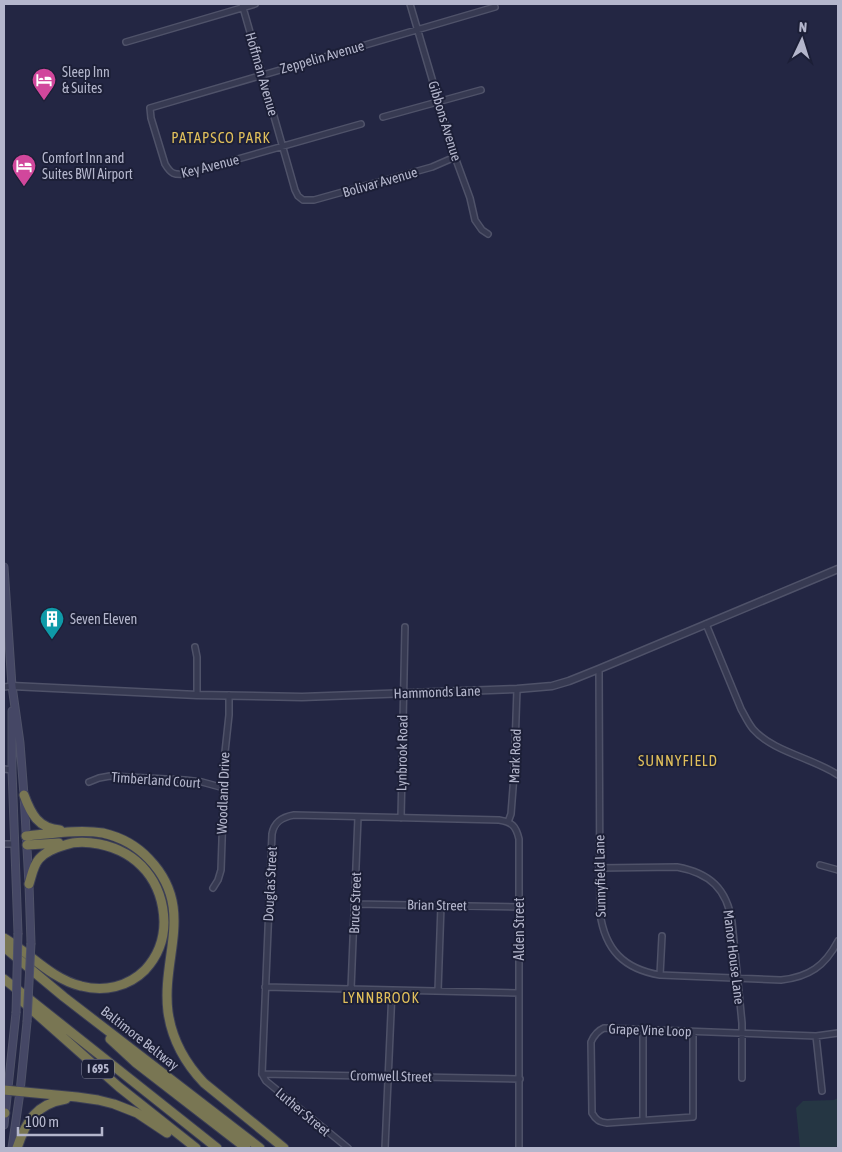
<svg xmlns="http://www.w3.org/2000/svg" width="842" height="1152" viewBox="0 0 842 1152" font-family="'Asap Condensed',sans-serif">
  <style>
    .green { fill: #253643 }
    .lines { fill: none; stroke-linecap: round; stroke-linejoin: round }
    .minor-casing { stroke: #4f5269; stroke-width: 8 }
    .tertiary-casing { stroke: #4f5269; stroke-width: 9 }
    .secondary-casing { stroke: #4f5269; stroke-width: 9 }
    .motorway-casing { stroke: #3c3f56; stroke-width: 11 }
    .minor { stroke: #373a52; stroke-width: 5 }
    .tertiary { stroke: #373a52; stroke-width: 6 }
    .secondary { stroke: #454765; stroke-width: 7 }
    .motorway { stroke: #797653; stroke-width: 9 }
    .secondary-bridge-casing { stroke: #4f5269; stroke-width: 9; stroke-linecap: butt }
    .secondary-bridge { stroke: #454765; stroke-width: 7 }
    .labels { text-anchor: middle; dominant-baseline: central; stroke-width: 4; stroke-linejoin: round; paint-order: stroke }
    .shield { fill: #1c1f37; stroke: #86899f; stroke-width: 1 }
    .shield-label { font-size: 12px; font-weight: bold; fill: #b4b6cc }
    .street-label { font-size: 14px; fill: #b4b6cc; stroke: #1c1f37 }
    .poi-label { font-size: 14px; fill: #b4b6cc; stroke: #1c1f37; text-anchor: start }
    .neighbourhood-label { font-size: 15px; letter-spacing: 1px; fill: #e0bf5b; stroke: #1c1f37 }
  </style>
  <rect width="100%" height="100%" fill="#232643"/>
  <path class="green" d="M838,1098V1145L835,1148H800L796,1108L803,1101L834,1100Z"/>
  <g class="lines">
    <defs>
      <path id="minor" d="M242,4L295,190L298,196L303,200H314L432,167L455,157
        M410,4L455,157L470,198L475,220L482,230L488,234
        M126,42L255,4
        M383,117L481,90
        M361,124L185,174C174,175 171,174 165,164L151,118L150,108L495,7
        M706,624L741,709C745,716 748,723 753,729C773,752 813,758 838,775
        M195,647L197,657V695
        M599,669L600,913C605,950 624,969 660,975L781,980C809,977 825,966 838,941
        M4,687L12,686
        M4,769L12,770
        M89,782L99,778L110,776L185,780L202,782L224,788
        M401,818L405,627
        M508,822L511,814L514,775L517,689
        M4,844H15
        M820,865L838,870
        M599,868L677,867C710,873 727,889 732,922L742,1023V1078
        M213,888L218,880L221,870L225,752L229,715V695
        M355,904L519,907
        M660,975L662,936
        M265,987L519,993
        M351,989L358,817
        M438,991L441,905
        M693,1032V1117L607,1123C599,1122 596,1120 592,1113L591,1042C594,1035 597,1031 604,1028L816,1036L838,1033
        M816,1036L822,1091
        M262,1074L272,834C274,822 282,817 294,815L499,820C512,822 516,826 519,839V1148
        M262,1074L520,1079
        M262,1074L266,1081L348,1148
        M643,1120V1029
        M385,1148L392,990"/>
      <path id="tertiary" d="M12,686L197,695L302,697L517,689L552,686L569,681L599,669L838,569"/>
      <path id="secondary" d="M4,567L12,686L20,743L24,795L29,884L31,943
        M12,711V770L18,933
        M4,1125L16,1013
        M12,1148L20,1092L27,1022"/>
      <path id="motorway" d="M24,795C31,814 38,828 60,830
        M26,836C50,834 79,829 103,833C120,837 137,846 149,859C196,908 161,956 168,1012C172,1040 185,1063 204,1083L284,1148
        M27,845L59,843
        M4,938C11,942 17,947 23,951C40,964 59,981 81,986C104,992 128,987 145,970C157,957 164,940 164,922C163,882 139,852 99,844C88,842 76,841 65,845C56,848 46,851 39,859C33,866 32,875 29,884
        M4,947L64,997L260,1148
        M4,979L217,1148
        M22,1001L119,1087L196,1148
        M110,1039L136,1063L246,1148
        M4,1090L77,1097L98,1100L114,1104L137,1113L167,1133
        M4,1113H5
        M17,1148C26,1121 36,1104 66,1099"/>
    </defs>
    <use href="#minor" class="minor-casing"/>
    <use href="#tertiary" class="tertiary-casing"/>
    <use href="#secondary" class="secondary-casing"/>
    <use href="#motorway" class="motorway-casing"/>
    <use href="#minor" class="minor"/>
    <use href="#tertiary" class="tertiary"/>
    <use href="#secondary" class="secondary"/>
    <use href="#motorway" class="motorway"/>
    <defs>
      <path id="secondary-bridge" d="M16,1013L18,933
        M27,1022L31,943"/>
    </defs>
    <use href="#secondary-bridge" class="secondary-bridge-casing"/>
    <use href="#secondary-bridge" class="secondary-bridge"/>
  </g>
  <defs>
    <symbol id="hotel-pin" viewBox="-11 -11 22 30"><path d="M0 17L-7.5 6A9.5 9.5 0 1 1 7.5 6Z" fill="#d1479c" stroke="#1c1f37"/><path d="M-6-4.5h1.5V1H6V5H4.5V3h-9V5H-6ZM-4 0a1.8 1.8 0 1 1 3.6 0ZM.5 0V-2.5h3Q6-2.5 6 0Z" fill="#fff"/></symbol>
    <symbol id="building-pin" viewBox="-11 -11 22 30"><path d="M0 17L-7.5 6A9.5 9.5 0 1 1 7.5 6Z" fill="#0f9aa8" stroke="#1c1f37"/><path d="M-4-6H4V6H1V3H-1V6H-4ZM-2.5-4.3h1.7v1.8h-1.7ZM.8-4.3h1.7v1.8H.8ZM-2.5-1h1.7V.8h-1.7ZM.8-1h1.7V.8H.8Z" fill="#fff"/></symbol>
  </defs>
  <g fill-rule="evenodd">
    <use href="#hotel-pin" x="30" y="66" width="28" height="38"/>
    <use href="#hotel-pin" x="10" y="152" width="28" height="38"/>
    <use href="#building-pin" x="38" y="605" width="28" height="38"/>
  </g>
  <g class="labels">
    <rect class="shield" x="82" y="1059.5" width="32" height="19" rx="4"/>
    <g class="shield-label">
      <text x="98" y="1069">I 695</text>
    </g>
    <g class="street-label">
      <text transform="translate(322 57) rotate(-16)">Zeppelin Avenue</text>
      <text transform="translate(262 74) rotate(74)">Hoffman Avenue</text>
      <text transform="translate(445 121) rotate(73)">Gibbons Avenue</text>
      <text transform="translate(210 166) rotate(-14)">Key Avenue</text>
      <text transform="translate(380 182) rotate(-16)">Bolivar Avenue</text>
      <text transform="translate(437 692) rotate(-2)">Hammonds Lane</text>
      <text transform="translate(402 753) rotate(-89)">Lynbrook Road</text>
      <text transform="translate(515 756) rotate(-88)">Mark Road</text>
      <text transform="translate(156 780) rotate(4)">Timberland Court</text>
      <text transform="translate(223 793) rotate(-88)">Woodland Drive</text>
      <text transform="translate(600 876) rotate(-91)">Sunnyfield Lane</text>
      <text transform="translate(270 884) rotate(-87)">Douglas Street</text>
      <text transform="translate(355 903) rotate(-88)">Bruce Street</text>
      <text transform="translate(437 905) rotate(1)">Brian Street</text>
      <text transform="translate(519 929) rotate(-90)">Alden Street</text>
      <text transform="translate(734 957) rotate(83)">Manor House Lane</text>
      <text transform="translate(650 1030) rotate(2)">Grape Vine Loop</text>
      <text transform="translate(140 1038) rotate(38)">Baltimore Beltway</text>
      <text transform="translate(391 1076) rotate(1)">Cromwell Street</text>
      <text transform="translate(303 1112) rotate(40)">Luther Street</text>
    </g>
    <g class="poi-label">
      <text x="62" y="72">Sleep Inn<tspan x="62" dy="16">&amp; Suites</tspan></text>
      <text x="42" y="158">Comfort Inn and<tspan x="42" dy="16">Suites BWI Airport</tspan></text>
      <text x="70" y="619">Seven Eleven</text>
    </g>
    <g class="neighbourhood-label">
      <text x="221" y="137">PATAPSCO PARK</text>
      <text x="678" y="760">SUNNYFIELD</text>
      <text x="381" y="997">LYNNBROOK</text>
    </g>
  </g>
  <rect width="842" height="1152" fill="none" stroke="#b4b6cc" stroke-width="10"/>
  <g transform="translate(802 40) rotate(4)" stroke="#1c1f37" stroke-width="4" paint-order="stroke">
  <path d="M0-4L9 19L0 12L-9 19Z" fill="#b4b6cc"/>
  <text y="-8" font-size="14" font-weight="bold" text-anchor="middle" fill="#b4b6cc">N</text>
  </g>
  <path d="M18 1127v8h84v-8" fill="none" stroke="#b4b6cc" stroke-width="2.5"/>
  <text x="25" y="1127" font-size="15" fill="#b4b6cc" stroke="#1c1f37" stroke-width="4" paint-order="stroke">100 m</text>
</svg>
